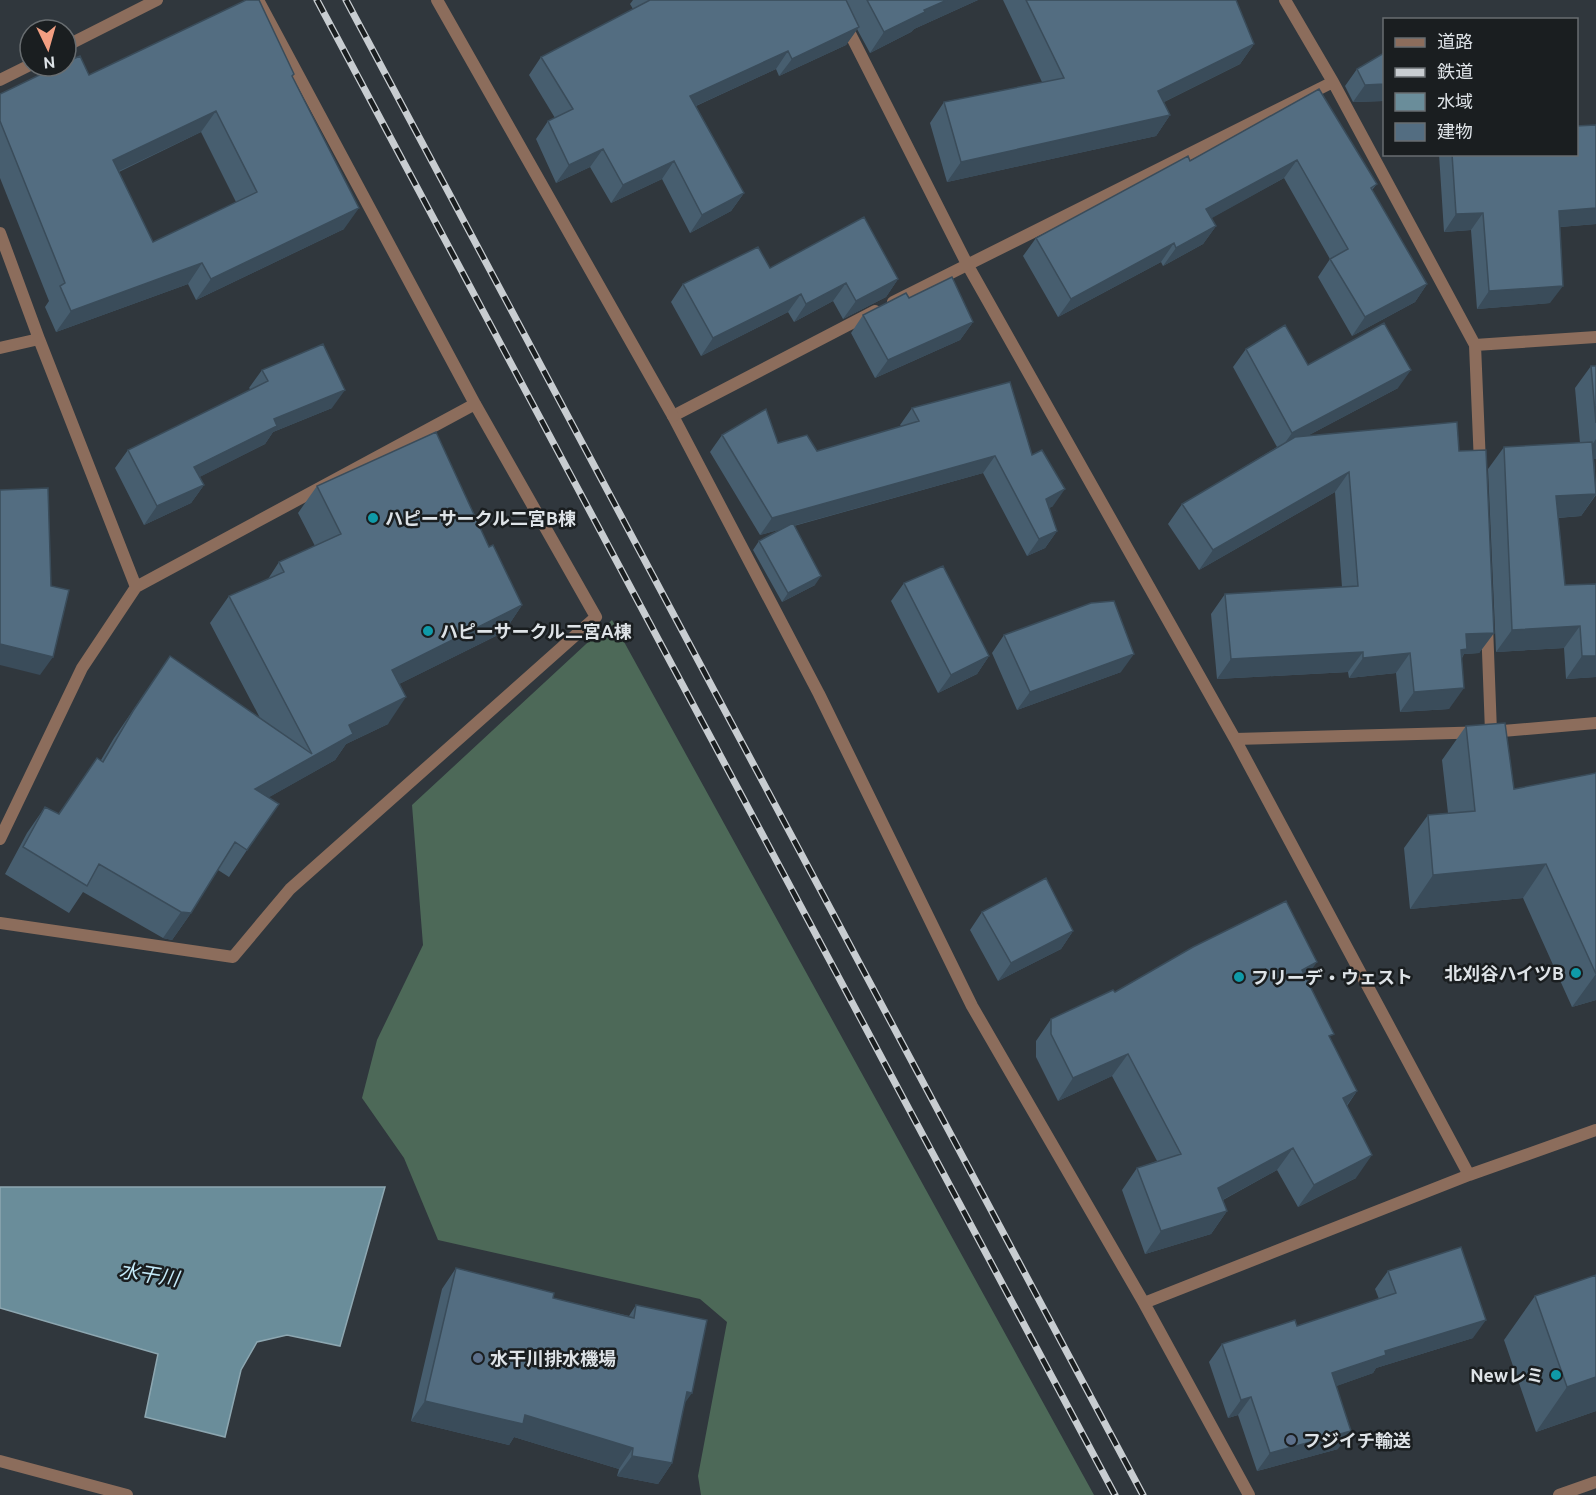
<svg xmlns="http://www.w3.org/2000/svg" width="1596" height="1495" viewBox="0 0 1596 1495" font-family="Ubuntu,'Noto Sans JP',sans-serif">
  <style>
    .forest { fill: #4d6958 }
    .water { fill: #6a8d9a; stroke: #8da7b1; stroke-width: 1.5 }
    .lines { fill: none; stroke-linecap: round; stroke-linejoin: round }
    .minor { stroke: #8c6d5c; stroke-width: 12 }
    .tertiary { stroke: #8c6d5c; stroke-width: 12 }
    .rail-casing { stroke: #c8cdd1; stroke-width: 7 }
    .rail { stroke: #1a1e20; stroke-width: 4.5; stroke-dasharray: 14; stroke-linecap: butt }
    .wall { fill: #475e6f; fill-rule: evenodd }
    .shaded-wall { fill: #3a4c5a }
    .building { fill: #536d81; stroke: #3a4c5a; stroke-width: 1.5; fill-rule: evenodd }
    .culture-dot { fill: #0f9aa8; stroke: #1a1e20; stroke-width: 2 }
    .service-dot { fill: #5c6f8a; stroke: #1a1e20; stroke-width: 2 }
    .labels { text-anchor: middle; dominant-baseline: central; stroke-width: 5; stroke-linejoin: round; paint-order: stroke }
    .poi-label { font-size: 18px; font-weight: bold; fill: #dee3e7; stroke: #1a1e20; text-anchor: start }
    .water-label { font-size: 20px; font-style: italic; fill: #c4eaf9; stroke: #1a1e20 }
  </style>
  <rect width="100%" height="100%" fill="#30373d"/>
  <path class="forest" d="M612,620L1094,1495H701L698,1476L727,1322L700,1299L438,1240L404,1158L362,1098L377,1040L423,945L412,805Z"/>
  <path class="water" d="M0,1187H385L340,1346L287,1335L257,1342L241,1370L225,1437L145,1417L158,1354L0,1308Z"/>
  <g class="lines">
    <path class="minor" d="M833,0L967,264L1235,739L1491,732L1596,723
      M1285,0L1333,82
      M66,46L157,0
      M0,80L30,65
      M0,233L39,339
      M893,302L1333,82L1475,345L1480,464
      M875,311L673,416L819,694L972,1006L1144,1303
      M1475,345L1596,337
      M0,348L39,339L136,587
      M1487,625L1491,732
      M1235,739L1469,1175
      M0,839L82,668L136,587L475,404
      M0,923L233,957L290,889L596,617L475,404L258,0
      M0,1461L127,1495
      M1249,1495L1144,1303L1469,1175L1596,1130
      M1559,1495L1596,1482"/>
    <path class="tertiary" d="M437,0L673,416"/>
    <defs>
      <path id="rail" d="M317,0L1115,1495
        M346,0L1143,1495"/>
    </defs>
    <use href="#rail" class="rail-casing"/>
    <use href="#rail" class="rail"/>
  </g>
  <path class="wall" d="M633,0H978L914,29L911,32L870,53L857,29L846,45L779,76L776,69L696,106L744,193L731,211L690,233L662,179L611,203L590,167L556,183L536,139L548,121L555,118L529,75L541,57L633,9L630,4Z
    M1003,0H1236L1254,44L1240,64L1164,102L1170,115L1156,136L947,182L930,123L944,102L1042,82Z
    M1384,53V101L1353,102L1345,86L1357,69Z
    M89,75L292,77L344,229L196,300L188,284L56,332L45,307L49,301L0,178V94ZM201,132L236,202L153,242L119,172Z
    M1319,89L1377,184L1372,190L1427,284L1415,302L1352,336L1318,277L1330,259L1284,178L1211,218L1216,226L1203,244L1163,266L1161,262L1058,317L1023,256L1036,238L1190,161Z
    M1596,125V224L1560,227L1550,303L1477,309L1471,230L1444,232L1439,154H1576Z
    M770,268L898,279L886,297L843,319L833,301L794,322L788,312L701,356L671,302L683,284Z
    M909,298L973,322L960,340L875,378L851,333L863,315Z
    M1246,349L1398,388L1309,435L1459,451L1494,633L1479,653L1464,654L1462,658L1449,709L1400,712L1396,673L1349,678L1348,672L1217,679L1211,614L1225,594L1342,587L1335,492L1199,570L1168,524L1182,504L1277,447L1233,367Z
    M1591,366H1596V459H1594L1596,495L1581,516L1558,518L1565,585L1596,584V677L1566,679L1564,648L1496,652L1488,469L1504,447L1580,443L1575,388Z
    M262,370L332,408L273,432L265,444L199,477L204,485L191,503L144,525L115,468L128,450L251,390L249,388Z
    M912,408L1032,455L1053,506L1049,508L1057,531L1045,548L1027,556L983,473L794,526L815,585L782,602L753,550L759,541L781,529L760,535L710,452L722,435L778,443L817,451L901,426L900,425Z
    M317,486L489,547L522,605L504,632L399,684L388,724L346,744L335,760L269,797L247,850L229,877L218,870L191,913L172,940L163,938L83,892L69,913L5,874L27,833L45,807L58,814L101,760L114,738L170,656L260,718L210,623L229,596L268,579L279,562L315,546L298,513Z
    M904,583L989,656L977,674L938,693L891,601Z
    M1004,635L1121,672L1017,710L992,653Z
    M1466,726L1514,789L1596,773V1000L1572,1007L1523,898L1410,909L1404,848L1428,815L1448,813L1442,760Z
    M982,912L1073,931L1061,949L998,981L970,930Z
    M1306,978L1330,1039L1357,1091L1347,1106L1356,1178L1298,1207L1277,1170L1223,1200L1227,1211L1211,1234L1145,1254L1122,1190L1137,1168L1157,1161L1112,1076L1058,1101L1036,1057V1041L1051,1019L1115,992Z
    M456,1268L553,1298L629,1316L636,1305L684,1404L672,1463L658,1484L617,1476L619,1469L514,1437L509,1445L411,1421L442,1289Z
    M1388,1271L1473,1338L1376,1368L1373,1373L1336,1386L1338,1449L1257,1471L1238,1415L1228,1418L1209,1362L1222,1344L1297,1326L1379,1299L1375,1289Z
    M1535,1296L1596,1411L1536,1432L1504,1340Z"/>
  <path class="shaded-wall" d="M947,0H978L914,29L911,32L870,53L884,32L924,10Z
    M859,27L846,45L779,76L792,59Z
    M1254,44L1240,64L1144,112L1158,91Z
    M788,51L776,69L678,114L690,96Z
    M1384,84V101L1353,102L1365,85Z
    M216,111L201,132L98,181L113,160Z
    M1170,115L1156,136L947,182L961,162Z
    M603,149L590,167L556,183L569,165Z
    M1297,160L1284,178L1194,228L1206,209Z
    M674,161L662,179L611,203L623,185Z
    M744,193L731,211L690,233L702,215Z
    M359,208L344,229L196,300L211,279Z
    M1596,208V224L1547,228L1559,211Z
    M1483,213L1471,230L1444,232L1456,214Z
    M1216,226L1203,244L1163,266L1176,248Z
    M1174,243L1161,262L1058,317L1071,299Z
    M202,263L188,284L56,332L71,311Z
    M898,279L886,297L843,319L856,301Z
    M846,283L833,301L794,322L806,304Z
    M1427,284L1415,302L1352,336L1365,317Z
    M1563,286L1550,303L1477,309L1489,291Z
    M801,294L788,312L701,356L713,338Z
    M973,322L960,340L875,378L888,360Z
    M1411,370L1398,388L1279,451L1292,433Z
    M345,390L332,408L273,432L265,444L182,486L194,467L274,419Z
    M1596,439V459L1582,460Z
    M995,456L983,473L760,535L772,518Z
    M1349,472L1335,492L1199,570L1213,550Z
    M204,485L191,503L144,525L157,506Z
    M1065,489L1053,506L1034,516L1046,499Z
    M1596,494L1581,516L1541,519L1556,496Z
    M1057,531L1045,548L1027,556L1039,539Z
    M821,576L815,585L782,602L788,593Z
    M522,605L504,632L373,697L392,670Z
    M1580,626L1564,648L1496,652L1512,630Z
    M1494,633L1479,653L1464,654L1453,669L1466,634Z
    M0,644L53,657L40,675L0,665Z
    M1363,652L1348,672L1217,679L1231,659Z
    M1410,653L1396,673L1349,678L1363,658Z
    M1134,654L1121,672L1017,710L1030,692Z
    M989,656L977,674L938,693L951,675Z
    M1582,656H1596V677L1566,679Z
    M1464,688L1449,709L1400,712L1414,692Z
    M406,697L388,724L346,744L335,760L236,816L255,789L336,743L349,725Z
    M1546,864L1523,898L1410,909L1433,875Z
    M181,912L191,913L172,940L163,938Z
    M1073,931L1061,949L998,981L1011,963Z
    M1317,962L1301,985L1302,970Z
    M1596,974V1000L1572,1007Z
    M1128,1054L1112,1076L1058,1101L1073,1078Z
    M1357,1091L1341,1113L1343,1098Z
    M1293,1148L1277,1170L1202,1211L1218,1188Z
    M1372,1155L1356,1178L1298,1207L1314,1185Z
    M1227,1211L1211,1234L1145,1254L1161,1231Z
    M1486,1320L1473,1338L1376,1368L1373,1373L1320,1392L1332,1373L1385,1351Z
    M1596,1377V1411L1536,1432L1567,1387Z
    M687,1392L692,1393L677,1414Z
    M1251,1397L1238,1415L1228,1418L1241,1400Z
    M425,1401L525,1415L633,1448L619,1469L514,1437L509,1445L411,1421Z
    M1351,1431L1338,1449L1257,1471L1270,1453Z
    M632,1456L672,1463L658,1484L617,1476Z"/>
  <path class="building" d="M246,0H259L294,74L292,76L359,208L211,279L202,263L71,311L60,286L65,283L0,121V94L58,66H66V62L80,56L89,75ZM216,111L257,192L153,242L113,160Z
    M650,0H846L859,27L792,59L788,51L690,96L744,193L702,215L674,161L623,185L603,149L569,165L548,121L573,109L541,57Z
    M867,0H947L924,10L925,12L884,32Z
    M1026,0H1236L1254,44L1158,91L1170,115L961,162L944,102L1064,78Z
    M1384,53V84L1365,85L1357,69Z
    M1319,89L1377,184L1371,188L1427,284L1365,317L1330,259L1348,249L1297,160L1206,209L1216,226L1176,248L1174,243L1071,299L1036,238L1188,156L1190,161Z
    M1596,125V208L1559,211L1563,286L1489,291L1483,213L1456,214L1452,154H1576V126Z
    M864,217L898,279L856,301L846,283L806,304L801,294L713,338L683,284L758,247L770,268Z
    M952,277L973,322L888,360L863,315L906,293L909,298Z
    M1384,323L1411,370L1292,433L1246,349L1285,325L1308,365Z
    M323,344L345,390L274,419L277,426L194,467L204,485L157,506L128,450L268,381L262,370Z
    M1591,366H1596V423Z
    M1010,382L1032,455L1042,450L1065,489L1046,499L1057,531L1039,539L995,456L772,518L722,435L766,409L778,443L807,435L817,451L919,421L912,408Z
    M1457,422L1459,451L1486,450L1494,633L1466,634L1467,649L1461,650L1464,688L1414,692L1410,653L1363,658V652L1231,659L1225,594L1358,586L1349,472L1213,550L1182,504L1295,437Z
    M436,432L489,547L493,545L522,605L392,670L406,697L349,725L353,734L255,789L279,804L247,850L235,842L191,913L181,912L99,864L87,886L23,847L45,807L59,814L97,758L103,762L133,711L170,656L312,754L229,596L284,572L279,562L341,534L317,486Z
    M1592,442L1596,494L1556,496L1565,585L1596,584V656H1582L1580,626L1512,630L1504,447Z
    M48,488L51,586L69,590L53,657L0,644V490Z
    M793,523L821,576L788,593L759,541Z
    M943,566L989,656L951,675L904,583Z
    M1114,601L1134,654L1030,692L1004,635L1091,603Z
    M1505,723L1514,789L1596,773V974L1546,864L1433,875L1428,815L1475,811L1466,726Z
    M1046,878L1073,931L1011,963L982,912Z
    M1286,901L1317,962L1302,970L1334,1034L1329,1036L1357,1091L1343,1098L1372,1155L1314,1185L1293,1148L1218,1188L1227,1211L1161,1231L1137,1168L1181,1154L1128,1054L1073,1078L1051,1034V1019L1113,990L1115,992L1193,947Z
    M1461,1247L1486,1320L1385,1351L1386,1355L1332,1373L1351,1431L1270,1453L1251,1397L1241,1400L1222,1344L1295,1320L1297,1326L1396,1293L1388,1271Z
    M456,1268L554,1293L553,1298L634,1318L636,1305L707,1320L692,1393L687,1392L672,1463L632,1456L633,1448L525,1415L523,1424L425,1401Z
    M1596,1275V1377L1567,1387L1535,1296Z"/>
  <g class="culture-dot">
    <circle cx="373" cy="518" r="6"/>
    <circle cx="428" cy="631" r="6"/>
    <circle cx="1576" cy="973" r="6"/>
    <circle cx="1239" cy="977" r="6"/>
    <circle cx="1556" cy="1375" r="6"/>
  </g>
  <g class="service-dot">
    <circle cx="478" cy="1358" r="6"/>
    <circle cx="1291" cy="1440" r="6"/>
  </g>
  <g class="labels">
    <g class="poi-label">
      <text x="385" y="518">ハピーサークル二宮B棟</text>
      <text x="440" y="631">ハピーサークル二宮A棟</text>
      <text x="1564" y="973" text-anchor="end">北刈谷ハイツB</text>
      <text x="1251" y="977">フリーデ・ウェスト</text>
      <text x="490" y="1358">水干川排水機場</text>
      <text x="1544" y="1375" text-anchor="end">Newレミ</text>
      <text x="1303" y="1440">フジイチ輸送</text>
    </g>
    <g class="water-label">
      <text transform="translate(149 1274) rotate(9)">水干川</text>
    </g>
  </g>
  <rect x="1383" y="18" width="195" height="138" fill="#1a1e20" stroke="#686d70" stroke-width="1.5"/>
  <rect x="1395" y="38" width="30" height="9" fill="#8c6d5c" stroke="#686d70" stroke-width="1.5"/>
  <text x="1437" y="48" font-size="18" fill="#dee3e7">道路</text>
  <rect x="1395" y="68" width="30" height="9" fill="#c8cdd1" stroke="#686d70" stroke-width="1.5"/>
  <text x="1437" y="78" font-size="18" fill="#dee3e7">鉄道</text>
  <rect x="1395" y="93" width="30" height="18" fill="#6a8d9a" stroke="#686d70" stroke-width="1.5"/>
  <text x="1437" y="108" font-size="18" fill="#dee3e7">水域</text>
  <rect x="1395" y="123" width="30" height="18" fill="#536d81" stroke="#686d70" stroke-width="1.5"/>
  <text x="1437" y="138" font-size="18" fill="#dee3e7">建物</text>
  <g transform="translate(48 48) rotate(175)"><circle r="28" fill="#1a1e20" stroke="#686d70" stroke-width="1.5"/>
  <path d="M0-4.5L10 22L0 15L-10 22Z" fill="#f39f82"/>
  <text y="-9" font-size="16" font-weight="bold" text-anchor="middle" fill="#dee3e7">N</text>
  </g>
</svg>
